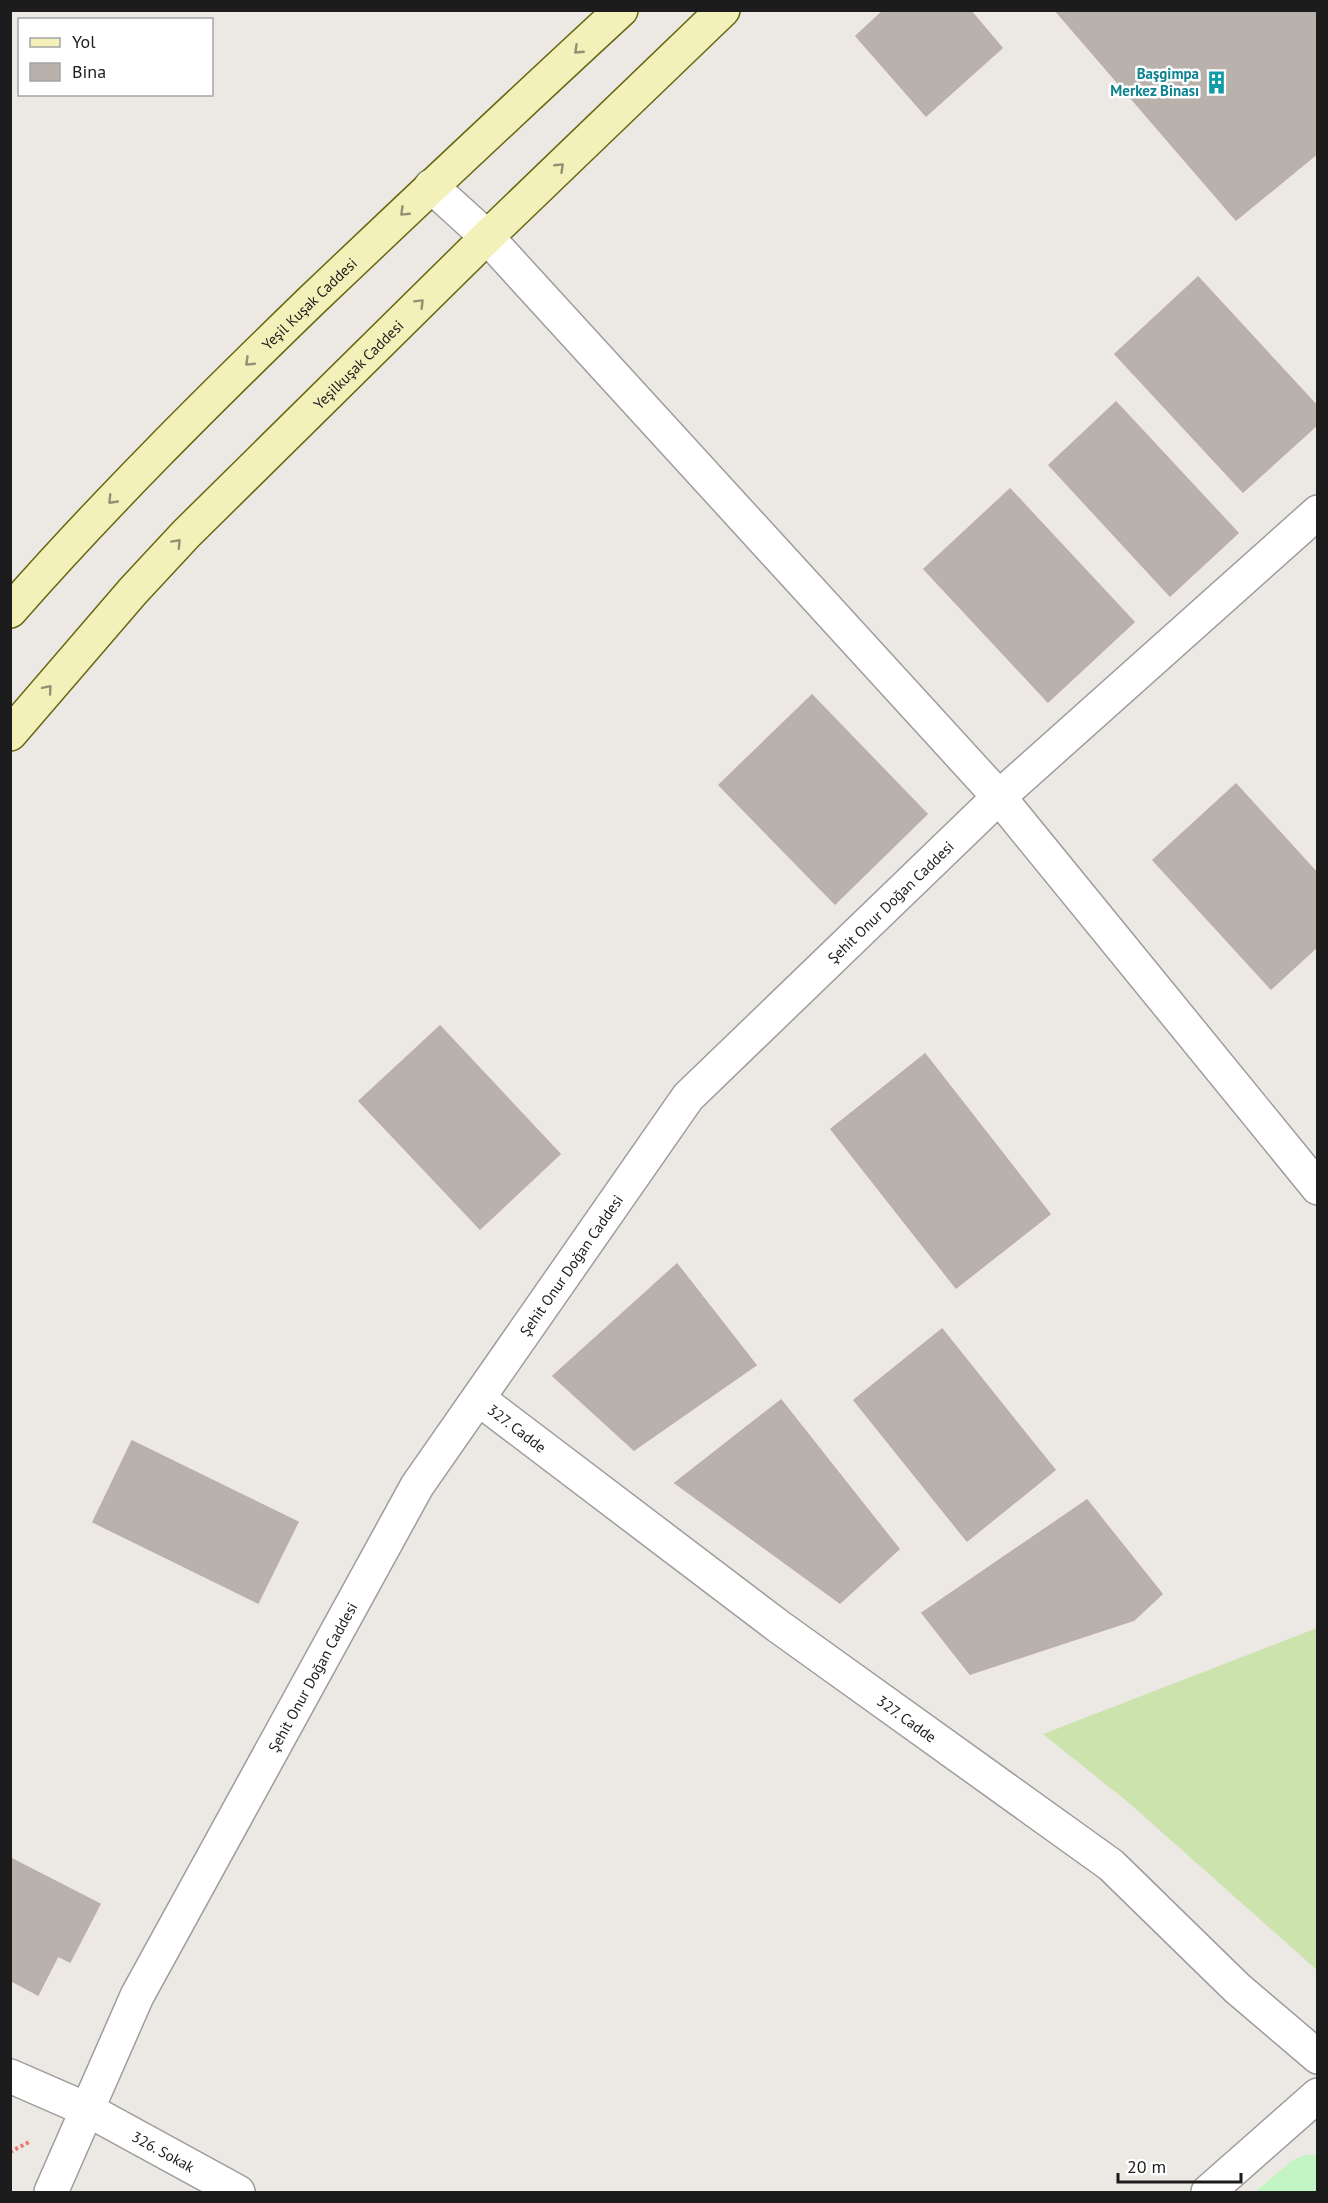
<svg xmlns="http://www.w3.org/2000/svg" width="1328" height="2203" viewBox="0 0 1328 2203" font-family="'PT Sans',sans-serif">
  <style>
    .grass { fill: #cce3ad }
    .park { fill: #c3f4c3 }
    .building { fill: #b9b1ac; stroke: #bdaea7; stroke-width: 1.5 }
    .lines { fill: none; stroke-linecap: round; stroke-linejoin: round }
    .minor-casing { stroke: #9d9d9d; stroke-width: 36 }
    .tertiary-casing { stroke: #9d9d9d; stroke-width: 36 }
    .secondary-casing { stroke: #66680f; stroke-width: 36 }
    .path { stroke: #ec7574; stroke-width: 4; stroke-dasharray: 3 3; stroke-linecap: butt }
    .minor { stroke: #fff; stroke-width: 33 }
    .tertiary { stroke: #fff; stroke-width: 33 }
    .secondary { stroke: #f3f0ba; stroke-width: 33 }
    .oneway { stroke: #929173 }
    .labels { text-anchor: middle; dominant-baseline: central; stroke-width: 5; stroke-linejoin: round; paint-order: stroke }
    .culture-label { font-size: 15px; font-weight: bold; fill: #0d838f; stroke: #fff; text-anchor: end }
    .street-label { font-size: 15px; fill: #1c1c1c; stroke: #fff }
  </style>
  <rect width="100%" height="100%" fill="#ece8e3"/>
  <path class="grass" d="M1317,1628V1970L1129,1803L1043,1734Z"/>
  <path class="park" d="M1305,2155H1317V2192H1255L1293,2160Z"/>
  <path class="building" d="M884,10H970L1002,48L926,116L856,36Z
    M1055,10H1318V153L1236,220Z
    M1198,277L1318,407V424L1243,492L1115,354Z
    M1116,402L1238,533L1170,596L1049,465Z
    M1010,489L1134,622L1048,702L924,569Z
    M812,695L927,814L835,904L719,785Z
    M1236,784L1318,874V946L1271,989L1153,860Z
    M440,1026L560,1154L480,1229L359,1101Z
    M925,1054L1050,1214L956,1288L831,1129Z
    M677,1264L756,1365L634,1450L553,1376Z
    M942,1329L1055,1470L967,1541L854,1400Z
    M781,1400L899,1549L840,1603L675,1483Z
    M132,1441L298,1522L258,1603L93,1522Z
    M1087,1500L1162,1594L1134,1620L970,1674L922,1613Z
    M10,1858L100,1904L70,1962L58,1956L38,1995L10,1980Z"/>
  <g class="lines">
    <defs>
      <g id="minor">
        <path d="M431,186L487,237L999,797L1318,1188"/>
        <path id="s1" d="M10,2076L88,2110L238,2192"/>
        <path id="s2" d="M51,2192L137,1996L417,1486L688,1097L999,797L1318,512"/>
        <path d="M1208,2192L1318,2095"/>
      </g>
      <g id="tertiary">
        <path id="s3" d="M479,1399L778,1626L1111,1865L1237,1988L1318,2057"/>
      </g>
      <g id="secondary">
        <path id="s4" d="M10,611C105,503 207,402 310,302C413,204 516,107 621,10"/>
        <path id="s5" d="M10,734L133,591L186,534L487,237L723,10"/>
      </g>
    </defs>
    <use href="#minor" class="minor-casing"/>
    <use href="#tertiary" class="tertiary-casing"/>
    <use href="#secondary" class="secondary-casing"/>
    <path class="path" d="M10,2152L31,2141"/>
    <use href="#minor" class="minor"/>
    <use href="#tertiary" class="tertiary"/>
    <use href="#secondary" class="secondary"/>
  </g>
  <defs><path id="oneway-chevron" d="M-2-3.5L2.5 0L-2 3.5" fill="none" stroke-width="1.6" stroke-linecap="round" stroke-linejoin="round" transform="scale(1.5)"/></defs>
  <g class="oneway">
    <use href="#oneway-chevron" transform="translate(578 50) rotate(137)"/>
    <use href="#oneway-chevron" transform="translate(560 167) rotate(-44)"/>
    <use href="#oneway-chevron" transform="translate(404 212) rotate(136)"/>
    <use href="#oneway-chevron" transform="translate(420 303) rotate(-45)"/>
    <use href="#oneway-chevron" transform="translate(249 362) rotate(136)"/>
    <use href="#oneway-chevron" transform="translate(112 500) rotate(134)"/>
    <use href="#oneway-chevron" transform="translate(177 543) rotate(-47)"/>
    <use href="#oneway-chevron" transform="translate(48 689) rotate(-50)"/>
  </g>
  <defs>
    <symbol id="building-bare" viewBox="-9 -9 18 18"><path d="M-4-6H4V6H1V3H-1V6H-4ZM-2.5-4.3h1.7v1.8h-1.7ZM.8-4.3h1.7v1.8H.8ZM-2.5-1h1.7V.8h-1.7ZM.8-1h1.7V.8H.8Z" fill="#0f9aa8" stroke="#fff" stroke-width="2.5" paint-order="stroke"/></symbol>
  </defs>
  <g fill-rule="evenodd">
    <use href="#building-bare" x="1200" y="66" width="33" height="33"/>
  </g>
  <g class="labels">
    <g class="culture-label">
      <text x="1199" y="73">Başgimpa<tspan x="1199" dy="17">Merkez Binası</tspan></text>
    </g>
    <g class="street-label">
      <text stroke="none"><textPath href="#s4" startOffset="429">Yeşil Kuşak Caddesi</textPath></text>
      <text stroke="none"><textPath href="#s5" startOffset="508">Yeşilkuşak Caddesi</textPath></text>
      <text stroke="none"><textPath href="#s2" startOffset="1551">Şehit Onur Doğan Caddesi</textPath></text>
      <text stroke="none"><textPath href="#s2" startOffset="1065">Şehit Onur Doğan Caddesi</textPath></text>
      <text stroke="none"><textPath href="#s3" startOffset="48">327. Cadde</textPath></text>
      <text stroke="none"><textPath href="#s2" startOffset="578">Şehit Onur Doğan Caddesi</textPath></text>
      <text stroke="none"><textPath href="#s3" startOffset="534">327. Cadde</textPath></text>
      <text stroke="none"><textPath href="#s1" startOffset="171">326. Sokak</textPath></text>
    </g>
  </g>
  <rect width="1328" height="2203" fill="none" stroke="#1c1c1c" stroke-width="24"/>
  <rect x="18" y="18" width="195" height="78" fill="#ffffff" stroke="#a4a4a4" stroke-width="1.5"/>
  <rect x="30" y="38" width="30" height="9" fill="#f3f0ba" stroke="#a4a4a4" stroke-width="1.5"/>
  <text x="72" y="48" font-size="18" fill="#1c1c1c">Yol</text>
  <rect x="30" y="63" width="30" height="18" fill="#b9b1ac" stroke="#a4a4a4" stroke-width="1.5"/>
  <text x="72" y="78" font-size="18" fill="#1c1c1c">Bina</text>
  <path d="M1118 2173v9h123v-9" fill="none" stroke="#1c1c1c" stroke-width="3"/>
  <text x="1127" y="2173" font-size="18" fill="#1c1c1c" stroke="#ffffff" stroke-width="4.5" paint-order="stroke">20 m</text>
</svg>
